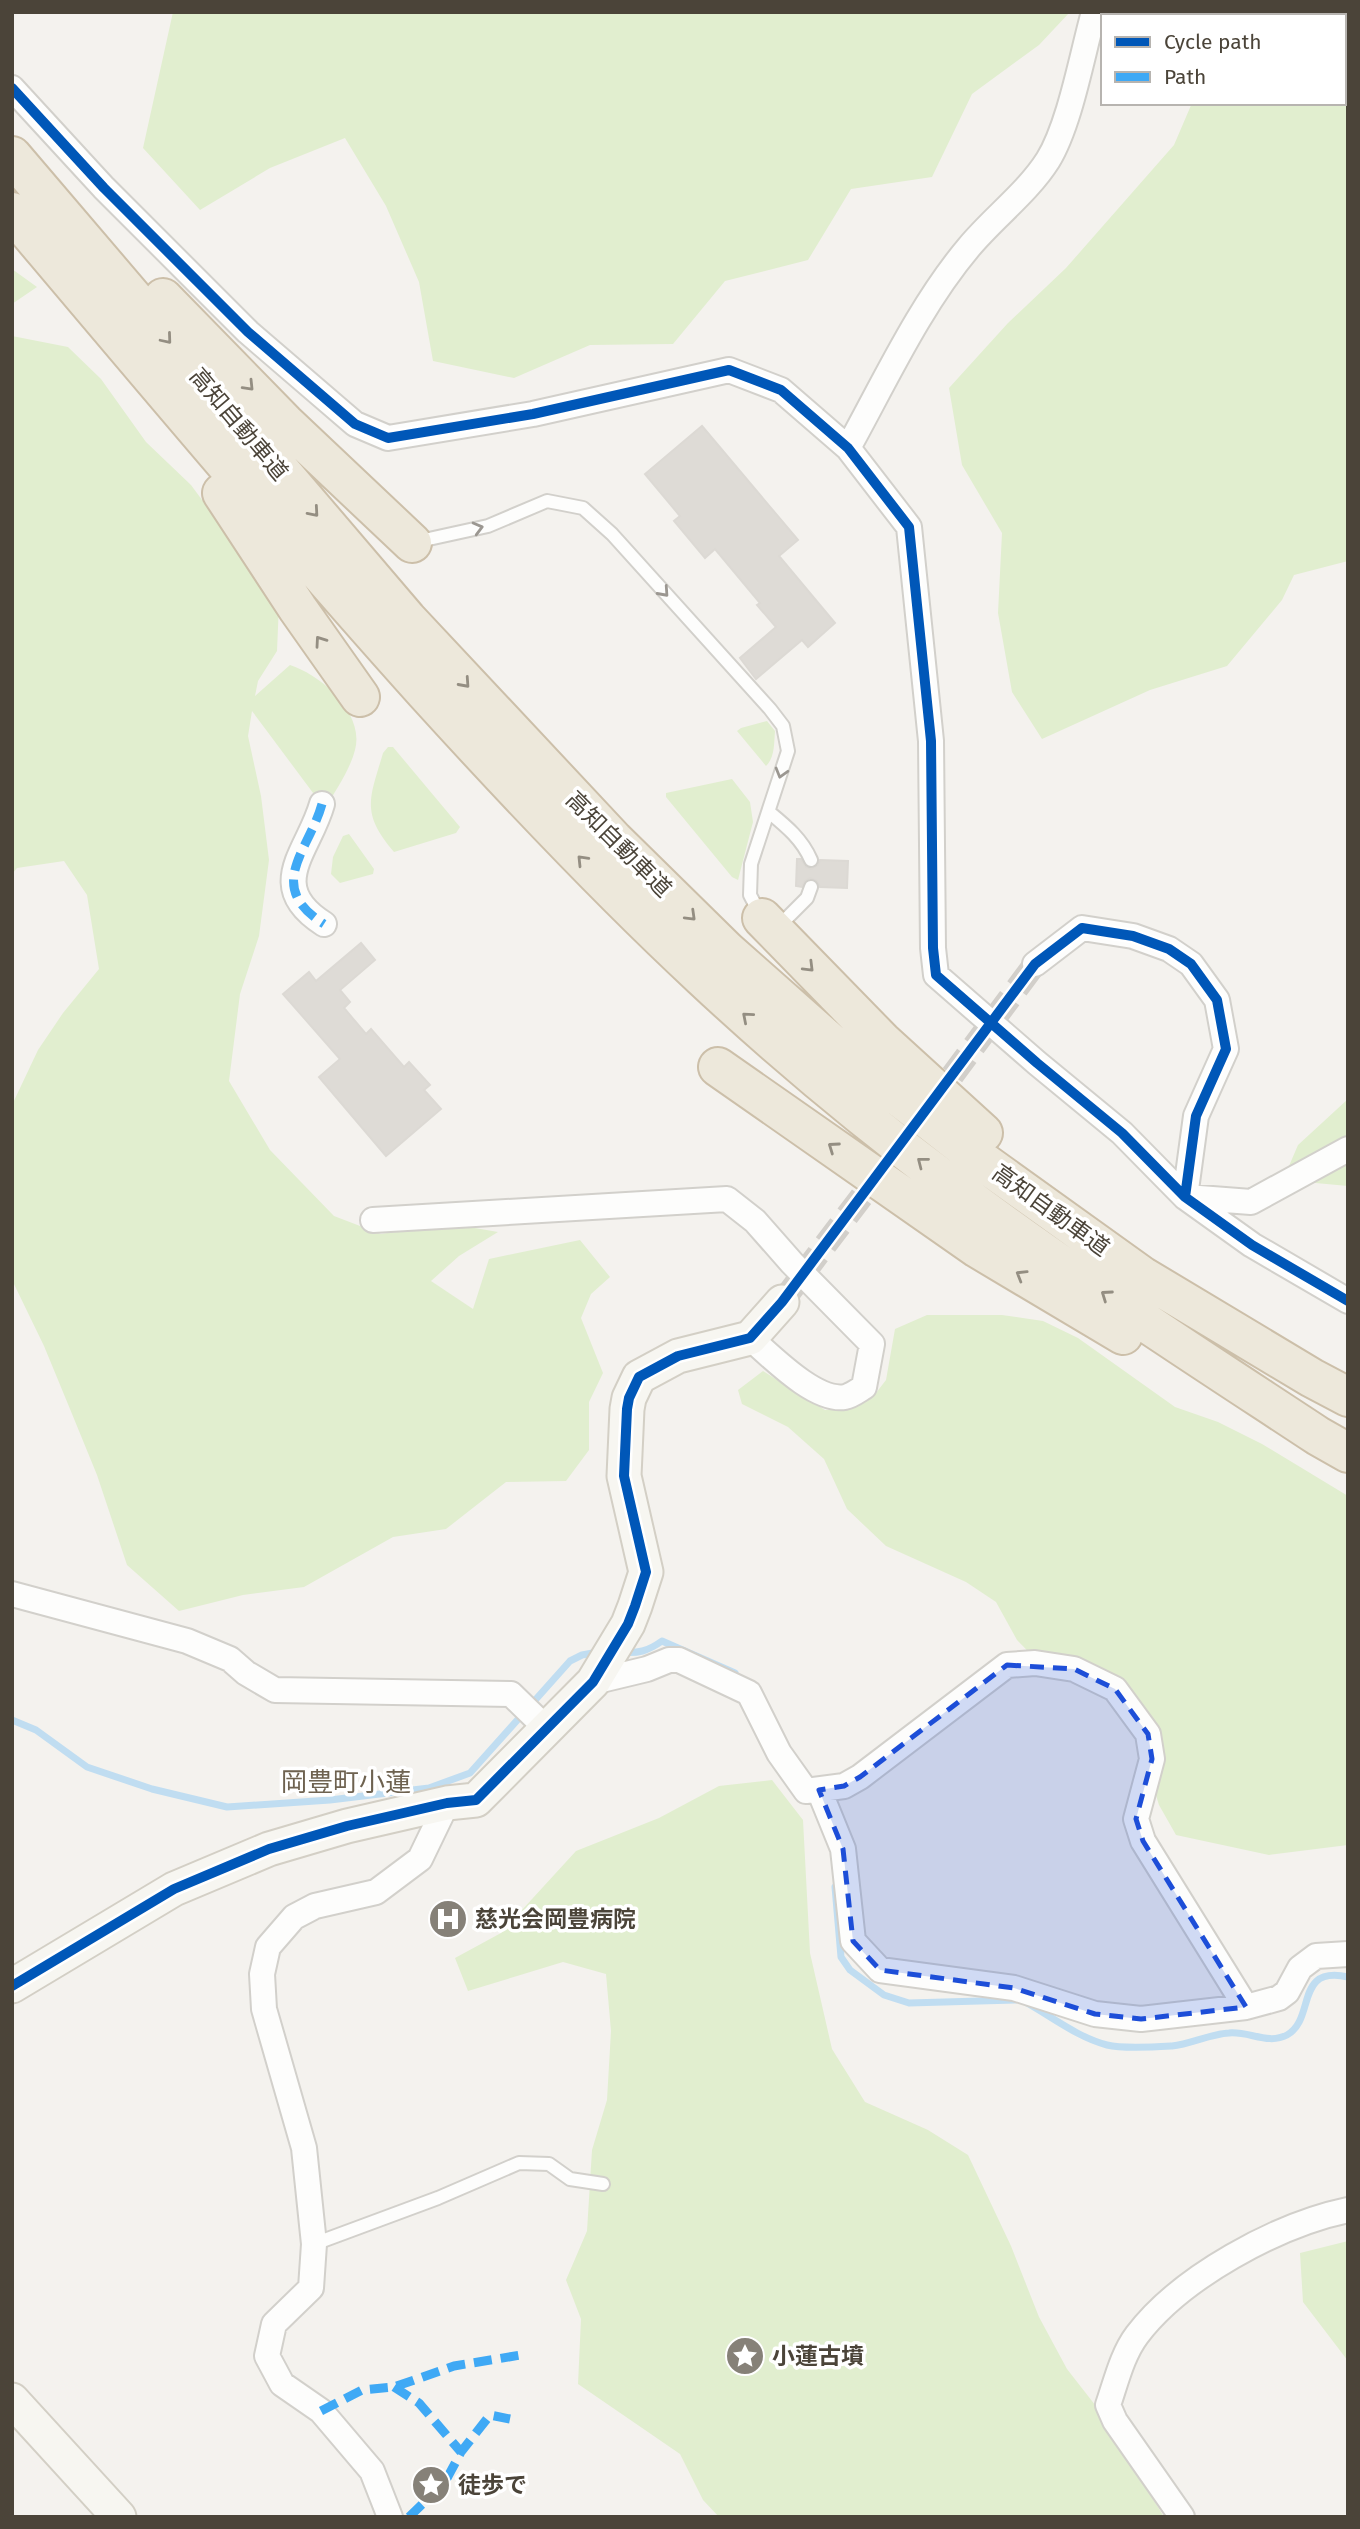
<svg xmlns="http://www.w3.org/2000/svg" width="1360" height="2529" viewBox="0 0 1360 2529" font-family="'Fira Sans','Noto Sans JP',sans-serif">
  <style>
    .green { fill: #e1eecf }
    .lines { fill: none; stroke-linecap: round; stroke-linejoin: round }
    .stream { stroke: #c0ddf1; stroke-width: 7 }
    .building { fill: #dedbd6; stroke: #dcd9d4; stroke-width: 2 }
    .street-tunnel { stroke: #d2cfca; stroke-width: 24; stroke-dasharray: 24 12; stroke-linecap: butt }
    .lane-casing { stroke: #d2d0cb; stroke-width: 16 }
    .street-casing { stroke: #d2d0cb; stroke-width: 28 }
    .secondary-casing { stroke: #d3cfc5; stroke-width: 37 }
    .highway-casing { stroke: #ccbfa9; stroke-width: 42 }
    .lane { stroke: #fdfdfc; stroke-width: 12 }
    .street { stroke: #fdfdfc; stroke-width: 24 }
    .secondary { stroke: #f7f6f1; stroke-width: 33 }
    .highway { stroke: #ede8db; stroke-width: 38 }
    .quiet { stroke: #3fa9f5; stroke-width: 9; stroke-dasharray: 18 9; stroke-linecap: butt }
    .cycleway-casing { stroke: #fff; stroke-width: 15 }
    .cycleway { stroke: #0057b8; stroke-width: 10 }
    .oneway { stroke: #948e82 }
    .oneway2 { stroke: #9b9791 }
    .marked { fill: #1d4ed8; fill-opacity: 0.2; stroke: #1d4ed8; stroke-width: 5; stroke-dasharray: 14 9; stroke-linejoin: round }
    .labels { text-anchor: middle; dominant-baseline: central; stroke-width: 7; stroke-linejoin: round; paint-order: stroke }
    .street-label { font-size: 23px; fill: #4b4439; stroke: #fff }
    .poi-label { font-size: 23px; font-weight: bold; fill: #4b4439; stroke: #fff; text-anchor: start }
    .quarter-label { font-size: 26px; fill: #6e6250; stroke: #fff }
  </style>
  <rect width="100%" height="100%" fill="#f4f2ee"/>
  <path class="green" d="M173,12H1070L1039,45L972,94L932,177L851,189L808,260L725,281L673,344L590,345L514,378L433,361L419,282L386,206L345,138L270,168L200,210L143,148Z
    M1200,12H1348V561L1294,575L1282,600L1227,666L1150,690L1042,739L1012,692L998,613L1002,533L962,465L949,388L1008,323L1066,268L1174,145L1192,103H1344V16H1201Z
    M12,269L37,287L12,304Z
    M12,336L68,347L101,379L146,442L191,485L279,604L277,651L258,681L255,696L290,665C321,675 365,713 355,750C350,770 335,791 325,809L252,711L248,736L261,796L269,860L259,936L240,994L229,1081L270,1150L334,1216L381,1234L446,1223L498,1232L459,1256L431,1281L473,1309L489,1259L580,1240L610,1277L591,1294L581,1318L603,1373L589,1402V1450L566,1481L506,1482L446,1529L393,1537L304,1587L243,1595L179,1611L127,1565L97,1475L70,1409L44,1346L12,1280V1105L38,1050L63,1013L99,969L87,895L64,861L17,868L12,874Z
    M767,721L775,731C774,742 775,758 766,766L737,731L741,728Z
    M388,747H393L460,827L456,833L394,852C360,812 370,798 383,753Z
    M732,779L750,802L753,822L738,880L732,877L666,797V793Z
    M349,834L374,869L373,874L340,883L331,874L333,857L343,836Z
    M1348,1099V1186L1283,1180L1298,1145Z
    M927,1315H1002L1043,1321L1078,1338L1175,1407L1218,1422L1262,1444L1348,1496V1845L1269,1855L1176,1835L1159,1805L1133,1720L1101,1683L1055,1679L1017,1640L996,1602L966,1582L886,1546L847,1509L824,1459L788,1427L742,1404L738,1390L763,1371L825,1410L855,1407L876,1393L886,1380L895,1329Z
    M772,1780L803,1820L810,1953L832,2049L865,2102L928,2130L968,2155L1011,2246L1039,2317L1067,2369L1099,2410L1164,2517H719L703,2500L680,2454L578,2384L581,2319L566,2280L587,2231L592,2150L607,2100L611,2031L606,1974L563,1962L468,1991L455,1958L501,1933L576,1851L659,1818L719,1786Z
    M1348,2241V2361L1303,2302L1300,2253Z"/>
  <g class="lines">
    <path class="stream" d="M620,1652C638,1654 648,1651 662,1641L735,1673
      M12,1720L36,1730L87,1767L152,1789L227,1807L330,1800L429,1788L470,1773L570,1661L582,1655L598,1652
      M835,1887L841,1957L850,1970L884,1995L909,2003L1015,2000
      M1027,2003C1052,2017 1079,2038 1107,2045C1123,2049 1155,2047 1172,2046C1191,2044 1210,2034 1229,2033C1249,2031 1268,2045 1287,2035C1316,2019 1294,1965 1348,1977"/>
  </g>
  <path class="building" d="M702,426L798,540L779,556L835,623L808,647L802,640L756,679L740,658L776,627L757,605L760,603L715,549L705,558L674,521L680,516L645,474Z
    M797,859H801L806,867L811,869L818,865L820,860L848,861L847,888L820,887L817,881L810,878L805,881L802,887L796,886Z
    M361,943L375,960L340,990L350,1002L344,1008L366,1034L371,1029L404,1067L409,1062L430,1085L424,1090L441,1109L386,1156L319,1077L340,1059L283,994L309,972L316,981Z"/>
  <g class="lines">
    <path class="street-tunnel" d="M931,1104L1035,964
      M782,1302L884,1167"/>
    <defs>
      <path id="lane" d="M415,542L488,526L547,501L583,508L612,534L770,709L783,726L788,751L751,864L750,895L760,914
        M769,812C786,826 802,839 811,860
        M776,929L807,898L811,887
        M314,2244L438,2198L519,2163L549,2164L570,2179L603,2184"/>
      <path id="street" d="M12,88L104,188L248,332L355,424L388,438L533,414L729,370L781,390L848,448L909,527L931,741L933,948L936,975L1037,1063L1122,1133L1185,1197L1252,1245L1348,1301
        M848,448C885,381 920,305 969,247C994,217 1027,193 1048,160C1070,124 1082,55 1094,12
        M322,804C309,851 264,886 324,924
        M1035,964L1082,928L1133,936L1169,949L1191,964L1217,1000L1226,1049L1196,1116L1185,1197
        M1186,1197L1251,1202L1348,1149
        M373,1220L727,1199L755,1221L792,1263L872,1344L864,1387C859,1390 851,1396 845,1397C815,1402 771,1356 750,1338
        M12,1594L187,1641L230,1659L246,1673L275,1690L511,1694L547,1729
        M593,1682L647,1669L669,1660H679L749,1693L779,1753L806,1791L844,1786L860,1777L1007,1665L1035,1663L1074,1669L1115,1689L1148,1734L1152,1759L1136,1819L1143,1841L1246,2007
        M819,1790L843,1849L853,1941L880,1970L1014,1988L1095,2014L1141,2019L1246,2007L1279,1998L1287,1992L1300,1968L1316,1956L1348,1954
        M390,2517L372,2471L321,2411L282,2384L267,2356L274,2324L311,2288L314,2244L304,2148L264,2009L262,1974L268,1947L294,1917L315,1906L376,1892L420,1859L447,1803
        M1182,2517L1115,2421L1108,2405C1116,2382 1122,2355 1137,2335C1181,2277 1277,2225 1348,2210"/>
      <path id="secondary" d="M12,1986L174,1889L269,1849L347,1826L447,1803L476,1800L593,1682L628,1624L635,1606L646,1572L624,1476L627,1409L629,1398L639,1377L678,1356L750,1338L782,1302
        M12,2400L119,2517"/>
      <path id="highway" d="M12,156L407,619L614,840L727,951L840,1051L979,1159L1142,1276L1312,1378L1348,1397
        M12,212C148,373 284,535 425,692C514,790 605,887 702,977C781,1051 865,1121 952,1186C1070,1275 1195,1355 1318,1436L1348,1453
        M163,298L285,423L412,543
        M222,493L298,609L360,697
        M762,918L882,1041L983,1133
        M718,1067L977,1248L1123,1335"/>
    </defs>
    <use href="#lane" class="lane-casing"/>
    <use href="#street" class="street-casing"/>
    <use href="#secondary" class="secondary-casing"/>
    <use href="#highway" class="highway-casing"/>
    <use href="#lane" class="lane"/>
    <use href="#street" class="street"/>
    <use href="#secondary" class="secondary"/>
    <use href="#highway" class="highway"/>
    <path class="quiet" d="M322,804C309,851 264,886 324,924
      M394,2387L419,2403L461,2452
      M321,2411L362,2390L394,2387L454,2366L521,2355
      M409,2517L445,2482L461,2452L490,2415L510,2419"/>
    <defs>
      <path id="cycleway" d="M12,88L104,188L248,332L355,424L388,438L533,414L729,370L781,390L848,448L909,527L931,741L933,948L936,975L1037,1063L1122,1133L1185,1197L1252,1245L1348,1301
        M12,1986L174,1889L269,1849L347,1826L447,1803L476,1800L593,1682L628,1624L635,1606L646,1572L624,1476L627,1409L629,1398L639,1377L678,1356L750,1338L782,1302L1035,964L1082,928L1133,936L1169,949L1191,964L1217,1000L1226,1049L1196,1116L1185,1197"/>
    </defs>
    <use href="#cycleway" class="cycleway-casing"/>
    <use href="#cycleway" class="cycleway"/>
  </g>
  <defs><path id="oneway-chevron" d="M-2-3.5L2.5 0L-2 3.5" fill="none" stroke-width="1.6" stroke-linecap="round" stroke-linejoin="round" transform="scale(1.75)"/></defs>
  <g class="oneway">
    <use href="#oneway-chevron" transform="translate(167 339) rotate(50)"/>
    <use href="#oneway-chevron" transform="translate(249 386) rotate(46)"/>
    <use href="#oneway-chevron" transform="translate(314 512) rotate(49)"/>
    <use href="#oneway-chevron" transform="translate(320 641) rotate(-125)"/>
    <use href="#oneway-chevron" transform="translate(465 683) rotate(48)"/>
    <use href="#oneway-chevron" transform="translate(582 860) rotate(-134)"/>
    <use href="#oneway-chevron" transform="translate(691 916) rotate(44)"/>
    <use href="#oneway-chevron" transform="translate(809 967) rotate(45)"/>
    <use href="#oneway-chevron" transform="translate(747 1017) rotate(-139)"/>
    <use href="#oneway-chevron" transform="translate(833 1147) rotate(-145)"/>
    <use href="#oneway-chevron" transform="translate(922 1162) rotate(-142)"/>
    <use href="#oneway-chevron" transform="translate(1021 1275) rotate(-149)"/>
    <use href="#oneway-chevron" transform="translate(1106 1295) rotate(-145)"/>
  </g>
  <g class="oneway2">
    <use href="#oneway-chevron" transform="translate(478 528) rotate(-15)"/>
    <use href="#oneway-chevron" transform="translate(664 592) rotate(48)"/>
    <use href="#oneway-chevron" transform="translate(781 773) rotate(106)"/>
  </g>
  <path class="marked" d="M1007,1665L1074,1669L1115,1689L1148,1734L1152,1759L1136,1819L1143,1841L1246,2007L1141,2019L1095,2014L1014,1988L880,1970L853,1941L843,1849L819,1790L844,1786L860,1777Z"/>
  <defs>
    <symbol id="hospital-disc" viewBox="-11 -11 22 22"><circle r="9.5" fill="#868178" stroke="#fff"/><path d="M-5-5h3v3.5h4V-5h3V5h-3V1.5h-4V5h-3Z" fill="#fff"/></symbol>
    <symbol id="sight-disc" viewBox="-11 -11 22 22"><circle r="9.5" fill="#868178" stroke="#fff"/><path d="M0-6L1.8-2.2L6-1.7L2.9 1.2L3.7 5.4L0 3.3L-3.7 5.4L-2.9 1.2L-6-1.7L-1.8-2.2Z" fill="#fff"/></symbol>
  </defs>
  <g fill-rule="evenodd">
    <use href="#hospital-disc" x="426" y="1897" width="44" height="44"/>
    <use href="#sight-disc" x="723" y="2334" width="44" height="44"/>
    <use href="#sight-disc" x="409" y="2463" width="44" height="44"/>
  </g>
  <g class="labels">
    <g class="street-label">
      <text transform="translate(239 424) rotate(50)">高知自動車道</text>
      <text transform="translate(619 844) rotate(45)">高知自動車道</text>
      <text transform="translate(1051 1210) rotate(36)">高知自動車道</text>
    </g>
    <g class="poi-label">
      <text x="475" y="1919">慈光会岡豊病院</text>
      <text x="772" y="2356">小蓮古墳</text>
      <text x="458" y="2485">徒歩で</text>
    </g>
    <g class="quarter-label">
      <text x="346" y="1782">岡豊町小蓮</text>
    </g>
  </g>
  <rect width="1360" height="2529" fill="none" stroke="#4b4439" stroke-width="28"/>
  <rect x="1101" y="14" width="245" height="91" fill="#ffffff" stroke="#b7b4b0" stroke-width="2"/>
  <rect x="1115" y="37" width="35" height="10" fill="#0057b8" stroke="#b7b4b0" stroke-width="2"/>
  <text x="1164" y="49" font-size="21" fill="#4b4439">Cycle path</text>
  <rect x="1115" y="72" width="35" height="10" fill="#3fa9f5" stroke="#b7b4b0" stroke-width="2"/>
  <text x="1164" y="84" font-size="21" fill="#4b4439">Path</text>
</svg>
